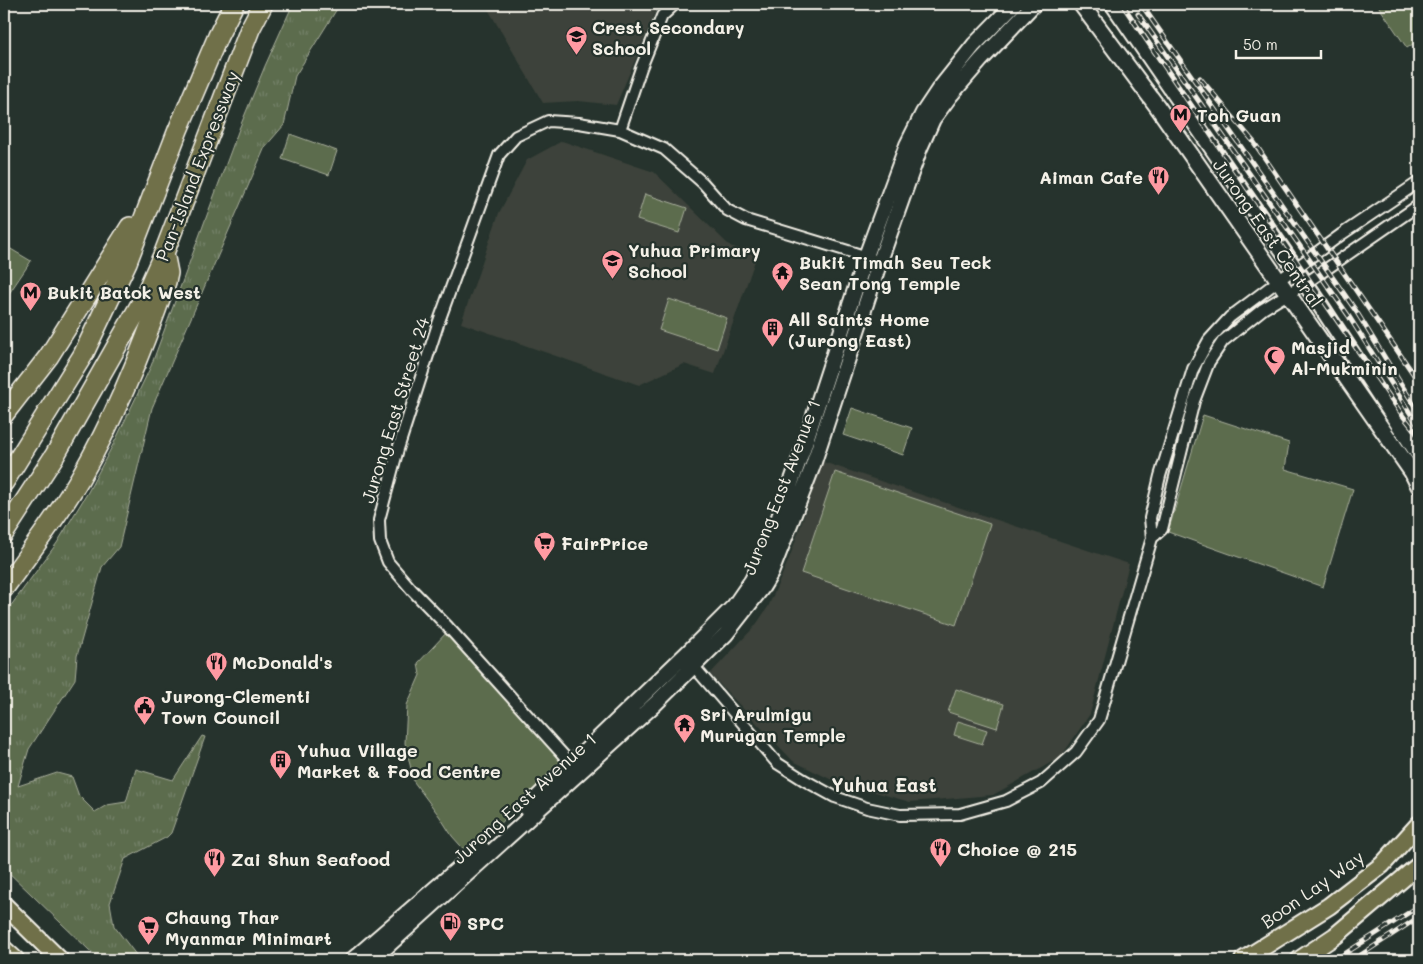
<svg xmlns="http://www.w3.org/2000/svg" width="1423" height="964" viewBox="0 0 1423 964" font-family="Mali,sans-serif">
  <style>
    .built { fill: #3c423a }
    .grass { fill: #5c6c4e; stroke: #a8ae9b }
    .park { fill: url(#park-tufts); stroke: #a8ae9b }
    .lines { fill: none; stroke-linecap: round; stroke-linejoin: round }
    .minor-casing { stroke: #f4f1e8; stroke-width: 14 }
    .tertiary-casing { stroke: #f4f1e8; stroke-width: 18 }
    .secondary-casing { stroke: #f4f1e8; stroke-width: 19 }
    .primary-casing { stroke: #f4f1e8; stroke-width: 20 }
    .motorway-casing { stroke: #f4f1e8; stroke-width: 22 }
    .minor { stroke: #26332d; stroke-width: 10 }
    .tertiary { stroke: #26332d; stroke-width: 14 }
    .secondary { stroke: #26332d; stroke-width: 15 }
    .primary { stroke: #70704a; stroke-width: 16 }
    .motorway { stroke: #70704a; stroke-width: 19 }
    .rail-casing { stroke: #f4f1e8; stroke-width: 5 }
    .rail { stroke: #26332d; stroke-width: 3; stroke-dasharray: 9; stroke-linecap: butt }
    .labels { text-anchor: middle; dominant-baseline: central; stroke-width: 4.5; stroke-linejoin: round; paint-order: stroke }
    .poi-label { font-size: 18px; font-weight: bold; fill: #f4f1e8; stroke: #26332d; text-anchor: start }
    .street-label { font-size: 18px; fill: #f4f1e8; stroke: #26332d }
    .neighbourhood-label { font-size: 19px; font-weight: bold; fill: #f4f1e8; stroke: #26332d }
  </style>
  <defs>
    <pattern id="park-tufts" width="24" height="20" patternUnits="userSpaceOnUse" patternTransform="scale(1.25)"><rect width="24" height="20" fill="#5c6c4e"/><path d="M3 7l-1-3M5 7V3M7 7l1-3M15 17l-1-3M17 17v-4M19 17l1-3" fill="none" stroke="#748168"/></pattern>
  </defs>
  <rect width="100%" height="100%" fill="#26332d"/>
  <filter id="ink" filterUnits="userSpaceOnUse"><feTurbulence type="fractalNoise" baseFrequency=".02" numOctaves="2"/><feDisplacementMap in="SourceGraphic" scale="10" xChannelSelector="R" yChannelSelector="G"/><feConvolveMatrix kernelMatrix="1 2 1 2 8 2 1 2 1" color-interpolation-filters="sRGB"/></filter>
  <g filter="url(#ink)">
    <path class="built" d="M485,4H664L656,11L616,105L578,101L543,103Z
      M562,141L654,172L730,246L757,255L715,374L684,364L639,385L461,323L499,213L527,160Z
      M823,462L1129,564L1090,714L1061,757L993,795L910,802L832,780L793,761L710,674L755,626L768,607L789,559Z"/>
    <path class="grass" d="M1377,4H1419V40L1407,48Z
      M290,134L337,151L329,175L282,159Z
      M645,194L687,208L679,233L637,220Z
      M4,245L31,261L4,301Z
      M669,299L727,318L717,349L659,330Z
      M852,408L912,428L903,455L843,435Z
      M1203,415L1289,443L1285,469L1353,489L1323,587L1168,532Z
      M835,472L990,524L956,625L801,573Z
      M448,631L572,764L544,783L468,854L452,836L440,817L414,782L405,743L407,705L420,675L418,663Z
      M956,689L1004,704L997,728L948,712Z
      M958,721L987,730L982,744L954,735Z"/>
    <path class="park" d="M293,4H340L295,76L284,125L265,147L152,408L119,547L102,567L77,656L75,679L29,749L18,786L57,773L72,777L79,796L95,812L107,805L126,802L136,769L173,780L202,736L205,737L171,833L167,837L125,859L110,903L114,926L140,960H102L89,950L4,868V615L57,543L88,492L117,437L151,366L239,129L265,66Z"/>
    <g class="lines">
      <defs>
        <path id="minor" d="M620,130L641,68L662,16L675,4
          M1152,538L1162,529L1194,401L1209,362L1223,341L1263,309L1309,281L1419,205
          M690,662L777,763L804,780L835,797L867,808L900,815L960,814L1006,801L1041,783L1076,752L1099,720L1152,538L1150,518L1160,476L1193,369L1209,340L1230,317L1278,281L1342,234L1419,182
          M575,768L448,627L412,590L388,562L380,541L379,520L398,449L438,324L499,155L516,136L548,121L579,123L620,130L664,149L703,183L727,210L746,220L871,258"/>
        <path id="tertiary" d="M526,808L687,653L734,606L752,580L768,548L802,452L866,256L907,145L923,113L939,89L974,45L1014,4
          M352,960L482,848
          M372,960L655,704L726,634L762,588L771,573L812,468L880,261L920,148L933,119L950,96L981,60L1034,4"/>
        <path id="secondary" d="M1081,4L1157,106L1412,472L1419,486
          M1113,4L1317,300L1419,455"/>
        <path id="primary" d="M4,905L60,960
          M4,949L16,960
          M1243,960L1329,906L1382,865L1419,824
          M1299,960L1335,936L1419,865"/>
        <path id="motorway" d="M4,414L49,356L130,227
          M4,482L83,355L127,262L178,130L218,36L234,4
          M4,533L55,455L143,300L164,253L250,29L263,4
          M4,588C30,552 58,516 80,478C116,416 143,349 166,282L168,273L164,253"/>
      </defs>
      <use href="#minor" class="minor-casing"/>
      <use href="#tertiary" class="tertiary-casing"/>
      <use href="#secondary" class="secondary-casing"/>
      <use href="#primary" class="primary-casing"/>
      <use href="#motorway" class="motorway-casing"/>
      <use href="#minor" class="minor"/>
      <use href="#tertiary" class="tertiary"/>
      <use href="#secondary" class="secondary"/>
      <use href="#primary" class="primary"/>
      <use href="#motorway" class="motorway"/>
      <defs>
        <path id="rail" d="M1122,4L1338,322L1403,416L1419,436
          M1141,4L1356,311L1419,413
          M1138,14L1348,315L1419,427
          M1200,78L1253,141L1419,382
          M1335,960L1419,906
          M1353,960L1419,917"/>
      </defs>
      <use href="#rail" class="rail-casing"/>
      <use href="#rail" class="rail"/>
    </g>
  </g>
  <defs>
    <symbol id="school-pin" viewBox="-11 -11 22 30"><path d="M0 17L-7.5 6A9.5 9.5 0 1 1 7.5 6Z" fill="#ff9aa2" stroke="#26332d"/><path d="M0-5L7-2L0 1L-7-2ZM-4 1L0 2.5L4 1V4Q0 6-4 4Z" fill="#111"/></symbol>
    <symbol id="metro-pin" viewBox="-11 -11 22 30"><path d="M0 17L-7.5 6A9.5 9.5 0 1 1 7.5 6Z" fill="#ff9aa2" stroke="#26332d"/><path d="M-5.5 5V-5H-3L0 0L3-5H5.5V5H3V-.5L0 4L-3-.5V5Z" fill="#111"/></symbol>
    <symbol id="restaurant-pin" viewBox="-11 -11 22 30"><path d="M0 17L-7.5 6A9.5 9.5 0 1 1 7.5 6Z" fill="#ff9aa2" stroke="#26332d"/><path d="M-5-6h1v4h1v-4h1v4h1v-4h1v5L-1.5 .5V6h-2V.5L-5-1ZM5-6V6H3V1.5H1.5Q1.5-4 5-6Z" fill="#111"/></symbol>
    <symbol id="temple-pin" viewBox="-11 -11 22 30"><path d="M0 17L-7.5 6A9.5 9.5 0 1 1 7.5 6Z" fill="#ff9aa2" stroke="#26332d"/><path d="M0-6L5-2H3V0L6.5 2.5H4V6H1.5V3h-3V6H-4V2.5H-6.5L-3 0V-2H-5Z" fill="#111"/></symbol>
    <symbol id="building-pin" viewBox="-11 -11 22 30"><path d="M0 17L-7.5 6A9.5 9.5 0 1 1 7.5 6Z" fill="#ff9aa2" stroke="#26332d"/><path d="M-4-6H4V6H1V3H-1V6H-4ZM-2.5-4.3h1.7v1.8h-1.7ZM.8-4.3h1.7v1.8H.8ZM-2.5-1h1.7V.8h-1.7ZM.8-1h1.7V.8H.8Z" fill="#111"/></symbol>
    <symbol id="mosque-pin" viewBox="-11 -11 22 30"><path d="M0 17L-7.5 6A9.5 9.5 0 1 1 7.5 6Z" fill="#ff9aa2" stroke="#26332d"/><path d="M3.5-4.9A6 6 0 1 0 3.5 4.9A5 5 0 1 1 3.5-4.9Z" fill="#111"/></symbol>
    <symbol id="supermarket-pin" viewBox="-11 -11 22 30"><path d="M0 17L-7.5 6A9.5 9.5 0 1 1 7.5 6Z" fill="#ff9aa2" stroke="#26332d"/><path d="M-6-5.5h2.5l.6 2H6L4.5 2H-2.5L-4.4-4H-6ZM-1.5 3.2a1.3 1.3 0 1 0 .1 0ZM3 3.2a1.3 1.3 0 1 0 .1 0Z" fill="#111"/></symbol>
    <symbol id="civic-pin" viewBox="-11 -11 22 30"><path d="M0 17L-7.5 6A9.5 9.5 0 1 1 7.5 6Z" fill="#ff9aa2" stroke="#26332d"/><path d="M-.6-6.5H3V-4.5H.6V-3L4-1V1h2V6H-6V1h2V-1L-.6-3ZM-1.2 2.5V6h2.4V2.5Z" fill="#111"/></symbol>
    <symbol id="fuel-pin" viewBox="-11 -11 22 30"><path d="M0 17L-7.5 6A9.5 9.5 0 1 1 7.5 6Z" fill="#ff9aa2" stroke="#26332d"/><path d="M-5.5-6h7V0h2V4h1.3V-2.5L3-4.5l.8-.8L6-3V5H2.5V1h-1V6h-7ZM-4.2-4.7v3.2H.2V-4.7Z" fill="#111"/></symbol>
  </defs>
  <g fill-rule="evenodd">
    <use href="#school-pin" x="564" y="24" width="25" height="34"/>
    <use href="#metro-pin" x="1168" y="102" width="25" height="34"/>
    <use href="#restaurant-pin" x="1146" y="164" width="25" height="34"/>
    <use href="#school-pin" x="600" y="248" width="25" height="34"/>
    <use href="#temple-pin" x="770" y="260" width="25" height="34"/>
    <use href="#metro-pin" x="18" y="280" width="25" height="34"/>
    <use href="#building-pin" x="760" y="316" width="25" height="34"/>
    <use href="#mosque-pin" x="1262" y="344" width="25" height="34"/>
    <use href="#supermarket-pin" x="532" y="530" width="25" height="34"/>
    <use href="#restaurant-pin" x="204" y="650" width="25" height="34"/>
    <use href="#civic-pin" x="132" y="694" width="25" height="34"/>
    <use href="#temple-pin" x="672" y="712" width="25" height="34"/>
    <use href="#building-pin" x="268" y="748" width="25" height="34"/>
    <use href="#restaurant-pin" x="928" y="836" width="25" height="34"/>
    <use href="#restaurant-pin" x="202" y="846" width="25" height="34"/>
    <use href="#fuel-pin" x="438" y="910" width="25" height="34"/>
    <use href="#supermarket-pin" x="136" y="914" width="25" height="34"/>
  </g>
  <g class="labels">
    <g class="poi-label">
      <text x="592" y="27">Crest Secondary<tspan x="592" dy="21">School</tspan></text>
      <text x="1197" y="115">Toh Guan</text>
      <text x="1143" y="177" text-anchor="end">Aiman Cafe</text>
      <text x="628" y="250">Yuhua Primary<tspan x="628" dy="21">School</tspan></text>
      <text x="799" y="262">Bukit Timah Seu Teck<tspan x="799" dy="21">Sean Tong Temple</tspan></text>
      <text x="47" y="292">Bukit Batok West</text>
      <text x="788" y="319">All Saints Home<tspan x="788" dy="21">(Jurong East)</tspan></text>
      <text x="1291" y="347">Masjid<tspan x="1291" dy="21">Al-Mukminin</tspan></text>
      <text x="561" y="543">FairPrice</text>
      <text x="232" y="662">McDonald's</text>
      <text x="161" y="696">Jurong-Clementi<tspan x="161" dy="21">Town Council</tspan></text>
      <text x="700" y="714">Sri Arulmigu<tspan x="700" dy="21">Murugan Temple</tspan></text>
      <text x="297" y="750">Yuhua Village<tspan x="297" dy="21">Market &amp; Food Centre</tspan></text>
      <text x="957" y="849">Choice @ 215</text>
      <text x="231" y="859">Zai Shun Seafood</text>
      <text x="165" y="917">Chaung Thar<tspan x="165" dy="21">Myanmar Minimart</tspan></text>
      <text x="467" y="923">SPC</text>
    </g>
    <g class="street-label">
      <text transform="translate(197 166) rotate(-69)">Pan-Island Expressway</text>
      <text transform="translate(1268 233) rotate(55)">Jurong East Central</text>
      <text transform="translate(395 410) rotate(-73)">Jurong East Street 24</text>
      <text transform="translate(781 487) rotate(-69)">Jurong East Avenue 1</text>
      <text transform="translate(524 798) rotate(-42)">Jurong East Avenue 1</text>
      <text transform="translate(1312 889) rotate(-35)">Boon Lay Way</text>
    </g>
    <g class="neighbourhood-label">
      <text x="884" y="784">Yuhua East</text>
    </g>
  </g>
  <rect width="1423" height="964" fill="none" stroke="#26332d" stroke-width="20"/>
  <rect x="10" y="10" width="1403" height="944" fill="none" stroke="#f4f1e8" stroke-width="2" filter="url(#ink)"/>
  <path d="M1236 50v8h85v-8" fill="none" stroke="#f4f1e8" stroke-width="2.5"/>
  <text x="1243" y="50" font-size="15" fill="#f4f1e8" stroke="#26332d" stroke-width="4" paint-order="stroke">50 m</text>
</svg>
